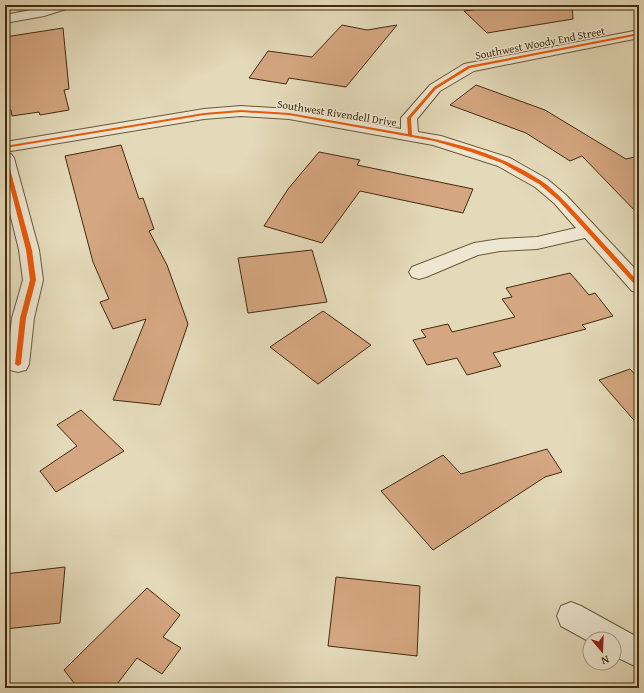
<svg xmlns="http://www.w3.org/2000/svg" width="644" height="693" viewBox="0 0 644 693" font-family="'Gentium Book Plus',serif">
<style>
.building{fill:#d4a681;stroke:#432c0d}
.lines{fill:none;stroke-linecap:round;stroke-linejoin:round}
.minor-casing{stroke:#6b5838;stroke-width:2}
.minor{fill:#ede7d2;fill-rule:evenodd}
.cycleway-casing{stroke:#ede7d2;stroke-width:2}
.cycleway{fill:#e8590c;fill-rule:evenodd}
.labels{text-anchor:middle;stroke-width:3;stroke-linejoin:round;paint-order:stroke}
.far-street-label{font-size:11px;fill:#432c0d;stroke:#ede7d2}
</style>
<rect width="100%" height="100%" fill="#e4daba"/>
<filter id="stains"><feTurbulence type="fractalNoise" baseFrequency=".005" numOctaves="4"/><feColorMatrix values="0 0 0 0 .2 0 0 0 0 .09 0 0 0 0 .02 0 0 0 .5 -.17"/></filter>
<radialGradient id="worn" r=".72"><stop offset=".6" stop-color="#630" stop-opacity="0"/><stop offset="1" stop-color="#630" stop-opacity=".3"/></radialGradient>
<g class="building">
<path d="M506,5h66l1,14 -86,14 -23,-22z"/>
<path d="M342,25l25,5 30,-5 -51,62 -57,-9 -3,6 -37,-6 19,-27 44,6z"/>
<path d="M63,28l6,61 -5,1 5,20 -29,5 -1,-3 -27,4 -1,-6 -6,1v-74z"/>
<path d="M476,85l69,25 81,49 13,-3v59l-57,-59 -12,5 -44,-28 -76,-28z"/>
<path d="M121,145l18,54 4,-1 11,31 -5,2 18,34 21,59 -28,81 -47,-5 33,-81 -33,10 -13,-27 9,-3 -16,-37 -28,-106z"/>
<path d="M319,152l41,8 -3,5 116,24 -10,24 -103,-22 -38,52 -58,-17 24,-37z"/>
<path d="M312,250l15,52 -79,11 -10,-55z"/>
<path d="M570,273l19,22 6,-2 18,23 -31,9 4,4 -93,24 8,13 -34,9 -10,-17 -30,7 -14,-25 13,-3 -5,-7 27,-6 4,8 63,-15 -13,-18 10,-2 -6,-9z"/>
<path d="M323,311l48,34 -53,39 -48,-37z"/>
<path d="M630,369l9,10v47l-40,-46z"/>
<path d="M81,410l43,41 -68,41 -16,-21 37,-25 -20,-21z"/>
<path d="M547,449l15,23 -17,5 -112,73 -52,-59 62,-36 18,19z"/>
<path d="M65,567l-5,56 -55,6v-55z"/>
<path d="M336,577l84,9 -3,70 -89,-10z"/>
<path d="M147,588l33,27 -17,22 18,11 -19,26 -25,-16 -23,30h-36l-14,-18z"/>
</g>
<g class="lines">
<g class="minor-casing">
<g id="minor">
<path d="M51,5h20l-2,3 -25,8 -39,7v-8l36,-7z"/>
<path d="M639,30v8l-165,33 -34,20 -23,28 1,13 23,4 69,22 37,21 19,16 73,78v20l-7,-2 -47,-53 -48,11 -37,2 -22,4 -52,22 -7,2 -7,-2 -3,-5 3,-5 62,-24 26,-4 37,-2 39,-9 -22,-25 -19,-16 -37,-21 -65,-21 -144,-26 -48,-3 -37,3 -199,33v-10l199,-33 37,-3 48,3 112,20v-11l29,-33 34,-21z"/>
<path d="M5,153l6,1 3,4 25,92 4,30 -9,38 -5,46 -3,6 -8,2 -8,-2 -3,-6 5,-46 11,-38 -4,-30 -14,-57z"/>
<path d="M571,602l10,4 58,32v30l-25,-12v-17h-24v3l-29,-16 -4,-10 4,-10z"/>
</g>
</g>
<use href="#minor" class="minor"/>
<g class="cycleway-casing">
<g id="cycleway">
<path d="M639,33v2l-169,33 -34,21 -25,29 1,17c45,7 93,21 131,47 15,11 28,26 41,40 18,20 37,40 55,61v5l-2,-1 -79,-87 -19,-16 -37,-21 -31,-11 -37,-11 -145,-26 -48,-3 -37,3 -199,33v-2l199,-33 37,-3 48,3 119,21 -1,-16 27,-31 34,-21z"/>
<path d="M5,157l2,1 25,92 4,30 -10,38 -5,46 -3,2 -3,-2 5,-46 10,-38 -4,-30 -21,-83z"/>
</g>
</g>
<use href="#cycleway" class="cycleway"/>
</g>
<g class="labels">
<g class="far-street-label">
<text transform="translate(540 43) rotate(-11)" y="4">Southwest Woody End Street</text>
<text transform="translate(337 113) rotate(9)" y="4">Southwest Rivendell Drive</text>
</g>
</g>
<rect width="644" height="693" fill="none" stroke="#e4daba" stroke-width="20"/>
<rect x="6" y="6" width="632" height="681" fill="none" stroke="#432c0d" stroke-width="2"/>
<rect x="10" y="10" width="624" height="673" fill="none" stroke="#432c0d"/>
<g transform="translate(602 651) rotate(161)"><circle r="19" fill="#ede7d2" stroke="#a99c83"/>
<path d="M0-3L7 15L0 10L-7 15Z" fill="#8f2418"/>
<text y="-6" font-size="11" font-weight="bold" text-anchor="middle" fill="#432c0d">N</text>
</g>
<rect width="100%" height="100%" filter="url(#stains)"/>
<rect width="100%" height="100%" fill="url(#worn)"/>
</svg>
